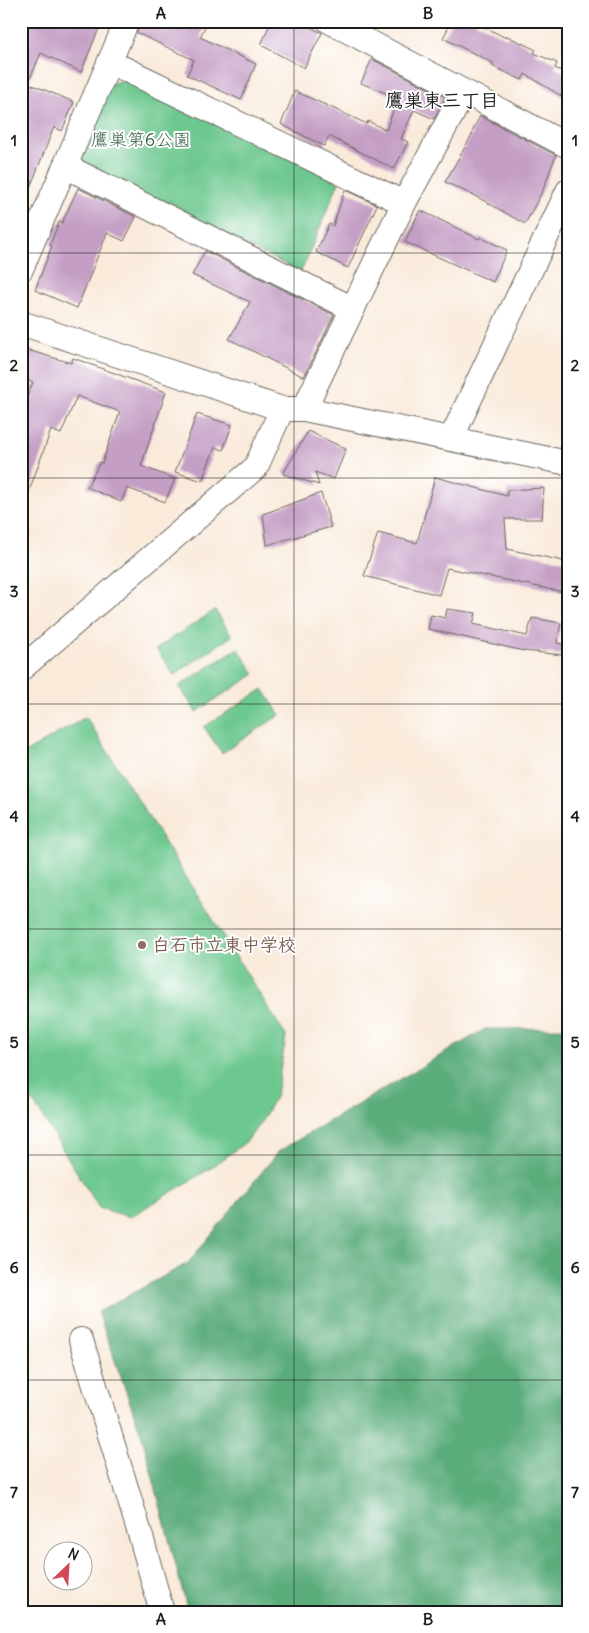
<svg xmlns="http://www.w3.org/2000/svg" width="589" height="1633" viewBox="0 0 589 1633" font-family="Delius,'Klee One',sans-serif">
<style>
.green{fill:#6dc88f;stroke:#447256}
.forest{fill:#5aac7a;stroke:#3b644b}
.building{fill:#c49ec4}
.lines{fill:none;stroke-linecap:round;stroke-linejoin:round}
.minor-casing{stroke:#69645e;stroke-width:26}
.minor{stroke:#fff;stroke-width:24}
.grid{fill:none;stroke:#1c1c1c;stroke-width:1;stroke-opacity:0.55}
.education-dot{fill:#8d6e63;stroke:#fff;stroke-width:2}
.labels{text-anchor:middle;stroke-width:4;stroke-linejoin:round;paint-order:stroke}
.park-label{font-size:18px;fill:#3c614a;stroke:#fff}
.education-label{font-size:18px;font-weight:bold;fill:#785e54;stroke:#fff;text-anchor:start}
.neighbourhood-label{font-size:19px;font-weight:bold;fill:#1c1c1c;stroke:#fff}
.neatline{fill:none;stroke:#1c1c1c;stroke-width:2}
.grid-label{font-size:16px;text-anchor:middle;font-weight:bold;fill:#1c1c1c}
</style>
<rect width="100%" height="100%" fill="#fff"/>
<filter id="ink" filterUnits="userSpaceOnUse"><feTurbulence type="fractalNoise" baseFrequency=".02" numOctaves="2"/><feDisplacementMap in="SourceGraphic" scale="10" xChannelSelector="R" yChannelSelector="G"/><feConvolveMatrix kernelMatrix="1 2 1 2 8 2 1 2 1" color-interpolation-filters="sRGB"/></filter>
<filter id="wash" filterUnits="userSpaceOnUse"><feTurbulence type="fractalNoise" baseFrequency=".0096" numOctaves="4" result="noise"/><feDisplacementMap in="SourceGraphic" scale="20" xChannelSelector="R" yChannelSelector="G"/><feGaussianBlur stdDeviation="1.12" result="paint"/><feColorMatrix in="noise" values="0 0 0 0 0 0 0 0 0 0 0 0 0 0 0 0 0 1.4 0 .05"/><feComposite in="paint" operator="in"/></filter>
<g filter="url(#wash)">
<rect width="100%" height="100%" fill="#f9eada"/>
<g class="green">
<path d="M128,79l211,103 -38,90 -215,-103 -4,-15 27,-70z"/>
<path d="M215,610l17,26 -58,39 -18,-26z"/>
<path d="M238,648l17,26 -59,38 -17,-26z"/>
<path d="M263,689l17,26 -58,38 -18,-26z"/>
<path d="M86,717l200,319 -10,59 -13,24 -16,22 -36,27 -81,49 -31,-9 -78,-126v-327z"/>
</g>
<path class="forest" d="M568,1028v584h-380l-45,-172 -45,-128 90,-49 91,-112 206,-122z"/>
<g id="blocks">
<g class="building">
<path d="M21,21h81l-21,51 -40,-19 -13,30 46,19 -12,29 -8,-4 -32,81 -1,-78 6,-15 -6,-3z"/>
<path d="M140,21h68l-8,16 56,27 -15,36 -54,-25 7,-15 -57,-27z"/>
<path d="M271,21h28l23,12 -18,35 -43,-23z"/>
<path d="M452,21h21l33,17 1,-2 29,14 -2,3 23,10 -2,5 13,6v26l-43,-26 -3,6 -30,-14 1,-3 -50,-25z"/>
<path d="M372,59l73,38 -11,22 -20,-9 -13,29 7,3 -14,27 -65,-33 -5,10 -43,-22 14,-33 72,33 1,-3 18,9 12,-32 -37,-15z"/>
<path d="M480,116l76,39 -13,35 -18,34 -44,-25 -36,-17 28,-49 -1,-1z"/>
<path d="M78,188l58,29 -12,24 -17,-8 -30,75 -42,-18 17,-44 -2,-1 9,-23 3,1z"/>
<path d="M345,190l32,15 -29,63 -32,-16 13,-28 4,2z"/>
<path d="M420,210l59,29 1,-2 27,13 -14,32 -88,-40z"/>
<path d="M205,251l129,64 -30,62 -75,-38 21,-37 -58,-27z"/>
<path d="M21,348l50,15 2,-5 93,34 -25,74 34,13 -10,23 -38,-14 -6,14 -34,-15 13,-25 2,1 18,-51 -43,-16 -16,38 -10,-4 -27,75h-3v-93l12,-30 -12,-4z"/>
<path d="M197,414l35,11 -9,25 -8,-3 -13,34 -27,-9z"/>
<path d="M308,431l38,18 -12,30 -19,-7 4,13 -36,-11z"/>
<path d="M435,477l72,19v-6l37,-2 -2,31h-37l2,30 61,13v31l-121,-25 -8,27 -75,-19 14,-43 39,10z"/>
<path d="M321,493l10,34 -64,18 -4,-31z"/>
<path d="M447,609l29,4 -3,11 54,12 5,-18 29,5 -4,20 8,2 -2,10 -39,-4 -96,-22 3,-14 14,3z"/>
</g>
</g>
</g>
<g filter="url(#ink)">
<use href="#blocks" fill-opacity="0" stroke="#69645e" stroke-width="1"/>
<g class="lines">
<g class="minor-casing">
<g id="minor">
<path d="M329,21l239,125"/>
<path d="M110,62l294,141"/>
<path d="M65,166l288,143"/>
<path d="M21,269l106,-248"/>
<path d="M21,323l261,86h22l264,54"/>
<path d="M304,409l100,-206 60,-111"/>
<path d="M451,439l117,-248"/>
<path d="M21,669l235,-202 26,-58"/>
<path d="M81,1340l60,197 21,75"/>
</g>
</g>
<use href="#minor" class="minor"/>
</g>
</g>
<path class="grid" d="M294,21v1591M21,253h547M21,478h547M21,704h547M21,929h547M21,1155h547M21,1380h547"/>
<circle class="education-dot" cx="142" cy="945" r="5"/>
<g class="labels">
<g class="park-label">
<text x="141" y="146">鷹巣第6公園</text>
</g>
<g class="education-label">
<text x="152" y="951">白石市立東中学校</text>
</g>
<g class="neighbourhood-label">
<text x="442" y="107">鷹巣東三丁目</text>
</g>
</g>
<rect width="589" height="1633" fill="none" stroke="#fff" stroke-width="55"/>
<g transform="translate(68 1566) rotate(25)"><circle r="24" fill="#ffffff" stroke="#a4a4a4"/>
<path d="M0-4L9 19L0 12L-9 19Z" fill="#d1495b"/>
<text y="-8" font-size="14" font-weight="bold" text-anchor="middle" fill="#1c1c1c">N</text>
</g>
<rect x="28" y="28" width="534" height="1578" class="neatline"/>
<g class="grid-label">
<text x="161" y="19">A</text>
<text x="428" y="19">B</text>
<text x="14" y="146">1</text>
<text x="575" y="146">1</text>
<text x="14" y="371">2</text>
<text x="575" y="371">2</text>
<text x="14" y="597">3</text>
<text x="575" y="597">3</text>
<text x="14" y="822">4</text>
<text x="575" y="822">4</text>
<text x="14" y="1048">5</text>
<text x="575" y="1048">5</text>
<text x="14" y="1273">6</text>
<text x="575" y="1273">6</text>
<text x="14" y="1498">7</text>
<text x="575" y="1498">7</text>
<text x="161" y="1625">A</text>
<text x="428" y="1625">B</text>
</g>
</svg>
